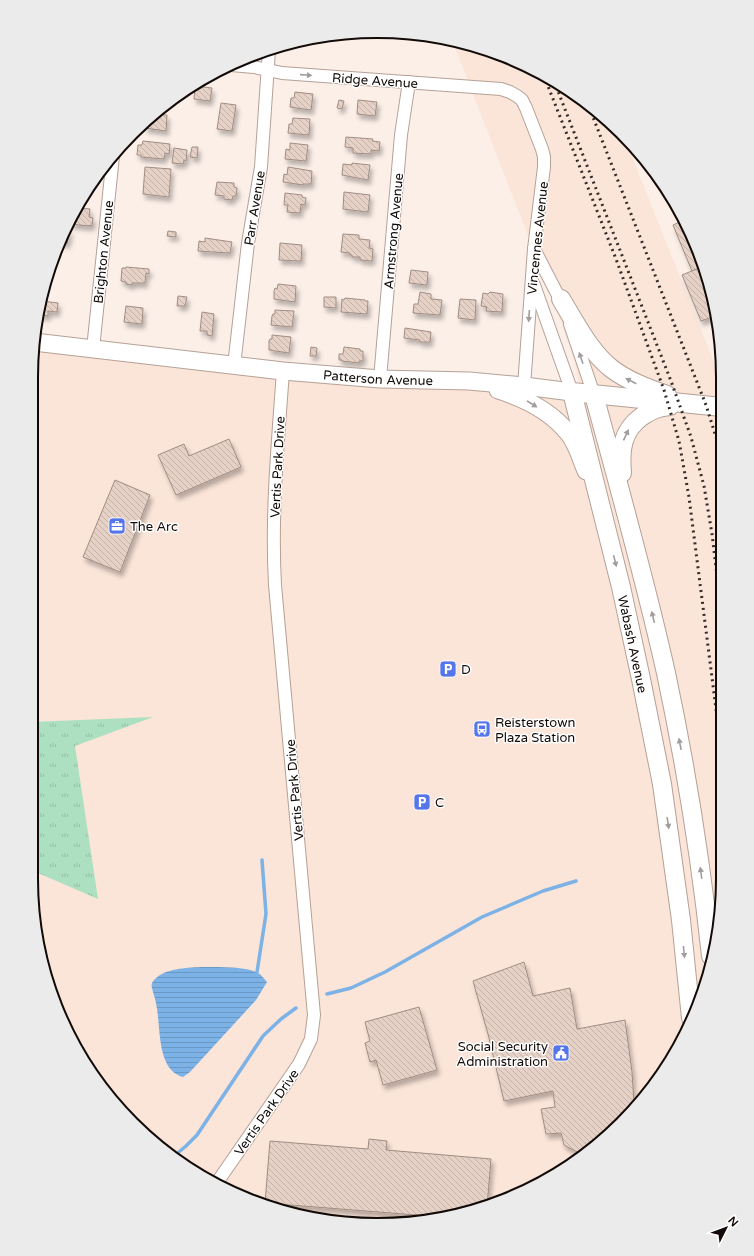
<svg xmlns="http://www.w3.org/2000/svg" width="754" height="1256" viewBox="0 0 754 1256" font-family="'Varela Round',sans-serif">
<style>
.built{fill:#fbe4d8}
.grass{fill:url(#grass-tufts)}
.water{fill:url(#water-rules)}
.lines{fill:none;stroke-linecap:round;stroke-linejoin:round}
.stream{stroke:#7cb2e6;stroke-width:3.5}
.building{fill:url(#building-back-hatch);stroke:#a08d83;filter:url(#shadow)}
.minor-casing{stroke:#b5a197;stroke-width:14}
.secondary-casing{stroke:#b5a197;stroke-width:19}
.primary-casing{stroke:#b5a197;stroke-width:20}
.minor{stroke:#fff;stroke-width:12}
.secondary{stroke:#fff;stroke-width:17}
.primary{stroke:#fff;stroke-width:18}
.rail{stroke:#342c28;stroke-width:3;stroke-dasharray:2 4;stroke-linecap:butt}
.oneway{fill:#a09d9c}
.labels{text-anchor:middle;stroke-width:3;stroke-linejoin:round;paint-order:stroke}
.street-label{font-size:13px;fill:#110a07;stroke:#fff}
.poi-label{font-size:13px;fill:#110a07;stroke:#fff;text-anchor:start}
.rim{fill:none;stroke:#110a07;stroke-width:2}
</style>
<defs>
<pattern id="grass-tufts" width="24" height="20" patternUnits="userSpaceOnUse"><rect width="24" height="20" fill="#ade0c1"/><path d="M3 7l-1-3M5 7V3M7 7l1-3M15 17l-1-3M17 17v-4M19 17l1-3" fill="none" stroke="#94bfa4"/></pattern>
<pattern id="water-rules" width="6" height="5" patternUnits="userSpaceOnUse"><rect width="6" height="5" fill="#7cb2e6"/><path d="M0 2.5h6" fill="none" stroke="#6a98c4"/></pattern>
<pattern id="building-back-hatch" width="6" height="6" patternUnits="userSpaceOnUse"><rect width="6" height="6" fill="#e6d1c6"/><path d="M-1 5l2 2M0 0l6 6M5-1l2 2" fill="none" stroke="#c4b2a9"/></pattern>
<filter id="shadow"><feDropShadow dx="2.5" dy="4.5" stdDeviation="2" flood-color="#0004"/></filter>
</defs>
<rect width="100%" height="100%" fill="#fcefe8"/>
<path class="built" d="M452,40l58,17 59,32 56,50 97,243v520l-17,88 -40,81 -78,83 -99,53 -111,18 -111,-18 -99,-53 -65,-65 -53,-99 -18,-111 1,-525 3,-14 546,53 -7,-33 -18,-52z"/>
<path class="grass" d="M153,717l-78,29 23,153 -67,-29v-148z"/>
<path class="water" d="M201,967c15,0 45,-1 57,6 4,2 6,6 9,9l-11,18 -66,72 -7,5c-7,-2 -12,-6 -16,-13 -9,-17 -7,-42 -11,-61 -1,-5 -3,-10 -4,-15 -1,-3 0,-6 2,-8 11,-12 32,-12 47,-13z"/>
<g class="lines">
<g class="stream">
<path d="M257,972l9,-58 -4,-54"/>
<path d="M327,994l24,-6 34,-16 97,-55 61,-26 33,-10"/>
<path d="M173,1157l13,-11 11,-11 66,-99 18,-17 15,-11"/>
</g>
</g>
<g class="building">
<path d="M195,86l17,2 -2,13 -16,-2z"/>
<path d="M295,92l18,2 -2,16 -21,-3 1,-9h3z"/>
<path d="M339,100l5,1 -2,8 -5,-1z"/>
<path d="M358,100l19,2 -2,14 -18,-2z"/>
<path d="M221,103l15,2 -4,26 -15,-2z"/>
<path d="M155,114l12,1 -1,16 -21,-3 1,-7 3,-1v-2z"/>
<path d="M293,118l17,1 -1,16 -21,-2 1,-9h3z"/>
<path d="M346,137l27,2 -1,2 8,1 -1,9 -8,-1v4l-18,-1v-5l-8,-1z"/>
<path d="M143,141l27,3 -1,10 -4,-1 -1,6 -23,-2v-2h-4l1,-10h4z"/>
<path d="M290,143l18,2 -2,16 -21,-2 1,-10 4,1z"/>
<path d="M192,147h6l-1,11 -7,-1z"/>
<path d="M174,148l13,2 -1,11 -2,-1 -1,4 -11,-1z"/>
<path d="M352,163l18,2 -2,15 -26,-5 1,-11 9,1z"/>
<path d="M145,167l26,2 -2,28 -26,-3z"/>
<path d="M288,167l24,4 -1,13h-8v1l-20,-3 1,-8 3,1z"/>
<path d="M217,182l17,1v4l3,1 -1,8h-3l-1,4 -8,-1v-3l-9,-1z"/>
<path d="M344,192l26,3 -2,17 -25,-3z"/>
<path d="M285,193l17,2v2l4,1 -1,7 -4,-1 -1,9 -13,-1 1,-7h-4z"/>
<path d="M78,208l12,1 -1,8 4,1 -1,8 -3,-1v1l-19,-2 5,-9h2z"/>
<path d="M684,220l21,46 -13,5 -19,-46z"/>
<path d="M67,230l3,1 -3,13 -6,-2z"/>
<path d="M168,231l8,1v5l-9,-1z"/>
<path d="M343,234l16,1v4l11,1 -1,8 4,1 -1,12 -12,-1v-3h-8v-2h-2v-2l-9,-1z"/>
<path d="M205,238l27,4 -2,11 -32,-2 1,-10 6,1z"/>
<path d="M280,243l22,2 -1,16 -22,-1z"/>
<path d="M704,266l11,50 -14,5 -19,-46z"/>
<path d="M126,267l23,2v5l-3,-1 -1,10h-13v2l-6,-1v-2l-5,-1 1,-13h4z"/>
<path d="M411,270l17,2 -1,13 -18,-2z"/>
<path d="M278,284l18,2 -1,16 -21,-3v-8l1,-3 2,1z"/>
<path d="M420,292l11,2v5l11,1 -2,15 -27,-2 1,-9h4z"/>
<path d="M490,292l13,2 -1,18 -16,-1 1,-4 -6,-1 2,-13 5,1z"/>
<path d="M178,296l9,1 -2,9h-8z"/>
<path d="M324,297h12v11l-12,-1z"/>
<path d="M345,298l20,2v1h3l-1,13 -26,-2 1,-13 2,1z"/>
<path d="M460,299l16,1 -1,20 -17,-2z"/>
<path d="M42,301l16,2 -1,9 -9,-1v5l-8,-1z"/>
<path d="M126,306l17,2 -1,16 -18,-2z"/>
<path d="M275,310l19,1 -2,16 -21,-2 1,-9 1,-2h2z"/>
<path d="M202,312l12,2 -2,22 -5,-1v-4h-7z"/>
<path d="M405,328l26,4 -1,10h-10v-2l-16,-2z"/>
<path d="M272,335l19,2 -2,16 -20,-3v-9l1,-2h2z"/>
<path d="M311,347l6,1 -1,8h-6z"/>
<path d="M344,347l16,2v2h3v10h-4v2l-17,-2v-1h-3v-6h4z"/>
<path d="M229,439l12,28 -65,28 -18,-40 26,-11 5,12z"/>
<path d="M115,480l35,15 -30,77 -37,-15z"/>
<path d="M524,962l9,34 37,-8 7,41 48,-9 7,52 2,32 -47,50 -7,4 -1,-5 -15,-8 -3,-12 -15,1 -5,-25 14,-2 -2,-16 -49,10 -16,-67 -15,-53z"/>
<path d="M419,1007l18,63 -54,15 -7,-25 -6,2 -5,-19 5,-2 -5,-19z"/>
<path d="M369,1139l18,2 -1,9 105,9 -4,48 -58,9 -164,-13 5,-62 98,8z"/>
</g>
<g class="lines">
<g class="minor-casing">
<g id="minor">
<path d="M231,65l23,2 28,6 219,16 9,3 7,4 5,4 4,8 16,41 2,8v10l-10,82 -10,137"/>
<path d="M534,249l29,56"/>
<path d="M534,285l38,107"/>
<path d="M570,324l24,71"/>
<path d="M93,349l20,-193"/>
<path d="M234,366l14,-123 13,-76 8,-117"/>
<path d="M380,379l21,-244 8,-53"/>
<path d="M218,1181l81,-117 12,-25 3,-24 -39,-430c-4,-72 3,-143 8,-214"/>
</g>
</g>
<g class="secondary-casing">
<g id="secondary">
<path id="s1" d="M34,342l249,29 97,8 89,2 55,5 48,6"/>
<path d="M498,390c26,8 54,22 71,44 8,10 12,25 17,37"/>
</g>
</g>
<g class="primary-casing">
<g id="primary">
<path d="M561,299c14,23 29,53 51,70 16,12 35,19 55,26"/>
<path d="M594,395c25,92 51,184 72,278 20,94 35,188 45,283"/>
<path d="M622,473c-2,-23 0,-42 19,-56 10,-7 17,-10 29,-11"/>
<path d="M691,1018l-10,-98 -19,-136 -21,-105 -20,-92 -49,-195 150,15"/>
</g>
</g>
<use href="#minor" class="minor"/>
<use href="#secondary" class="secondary"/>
<use href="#primary" class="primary"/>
<g class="rail">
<path d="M544,76l72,183 48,131 15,51 10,56 33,259"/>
<path d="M554,81l117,300 20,56 13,49 8,48 10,83"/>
<path d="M589,107l117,298 16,51"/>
</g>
</g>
<defs><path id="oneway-solid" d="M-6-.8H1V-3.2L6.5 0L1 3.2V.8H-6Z"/></defs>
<g class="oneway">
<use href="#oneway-solid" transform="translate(306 75) rotate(4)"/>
<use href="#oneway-solid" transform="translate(529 316) rotate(94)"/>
<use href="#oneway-solid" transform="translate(581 358) rotate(-109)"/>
<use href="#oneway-solid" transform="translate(631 381) rotate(-153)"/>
<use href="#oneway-solid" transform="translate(532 404) rotate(32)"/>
<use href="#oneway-solid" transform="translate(626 435) rotate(-65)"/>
<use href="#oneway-solid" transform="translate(615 561) rotate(76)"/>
<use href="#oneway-solid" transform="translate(653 617) rotate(-103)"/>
<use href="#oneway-solid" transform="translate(680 744) rotate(-101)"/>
<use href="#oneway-solid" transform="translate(668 823) rotate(81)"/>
<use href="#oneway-solid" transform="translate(701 873) rotate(-98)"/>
<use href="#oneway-solid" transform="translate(684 952) rotate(84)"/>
</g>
<defs>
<g id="office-square" transform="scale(0.9)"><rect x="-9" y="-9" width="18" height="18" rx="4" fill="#5575ea" stroke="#fff"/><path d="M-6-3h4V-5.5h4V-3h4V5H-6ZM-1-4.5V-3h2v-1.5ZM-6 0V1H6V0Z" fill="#fff"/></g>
<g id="parking-square" transform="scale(0.9)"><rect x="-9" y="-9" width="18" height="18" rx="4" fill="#5575ea" stroke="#fff"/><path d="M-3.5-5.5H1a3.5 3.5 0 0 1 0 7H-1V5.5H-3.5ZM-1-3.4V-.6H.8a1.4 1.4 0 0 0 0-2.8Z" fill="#fff"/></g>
<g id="bus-square" transform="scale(0.9)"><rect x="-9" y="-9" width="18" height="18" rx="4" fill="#5575ea" stroke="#fff"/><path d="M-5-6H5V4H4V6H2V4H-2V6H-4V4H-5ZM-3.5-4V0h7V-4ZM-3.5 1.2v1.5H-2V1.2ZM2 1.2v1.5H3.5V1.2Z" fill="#fff"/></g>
<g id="civic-square" transform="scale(0.9)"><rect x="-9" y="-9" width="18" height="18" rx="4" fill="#5575ea" stroke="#fff"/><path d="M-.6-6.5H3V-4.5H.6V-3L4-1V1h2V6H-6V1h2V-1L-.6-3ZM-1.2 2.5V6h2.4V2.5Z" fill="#fff"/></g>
</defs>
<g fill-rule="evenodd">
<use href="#office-square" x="117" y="526"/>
<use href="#parking-square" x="448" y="669"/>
<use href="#bus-square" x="482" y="729"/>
<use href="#parking-square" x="422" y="802"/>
<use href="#civic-square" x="561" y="1053"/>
</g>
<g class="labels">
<g class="street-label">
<text transform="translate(375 80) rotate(4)" y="5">Ridge Avenue</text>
<text transform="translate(254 208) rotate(-81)" y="5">Parr Avenue</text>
<text transform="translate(393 231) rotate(-85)" y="5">Armstrong Avenue</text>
<text transform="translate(537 238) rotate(-84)" y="5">Vincennes Avenue</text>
<text transform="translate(103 252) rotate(-84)" y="5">Brighton Avenue</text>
<text dy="5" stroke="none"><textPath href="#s1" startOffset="346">Patterson Avenue</textPath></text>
<text transform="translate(277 467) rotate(-87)" y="5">Vertis Park Drive</text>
<text transform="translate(633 644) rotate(78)" y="5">Wabash Avenue</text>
<text transform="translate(294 790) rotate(-95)" y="5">Vertis Park Drive</text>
<text transform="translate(266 1112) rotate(-55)" y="5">Vertis Park Drive</text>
</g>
<g class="poi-label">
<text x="130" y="531">The Arc</text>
<text x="461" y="674">D</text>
<text x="495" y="727">Reisterstown<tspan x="495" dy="15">Plaza Station</tspan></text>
<text x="435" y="807">C</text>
<text x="548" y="1051" text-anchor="end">Social Security<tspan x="548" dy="15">Administration</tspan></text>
</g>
</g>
<path d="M0 0H754V1256H0ZM377 38H377A339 339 0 0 1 716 377V879A339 339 0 0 1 377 1218H377A339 339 0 0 1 38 879V377A339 339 0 0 1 377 38Z" fill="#ecebeb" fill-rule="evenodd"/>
<path class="rim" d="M377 38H377A339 339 0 0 1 716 377V879A339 339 0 0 1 377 1218H377A339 339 0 0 1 38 879V377A339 339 0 0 1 377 38Z"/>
<g transform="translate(726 1228) rotate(48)" stroke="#ffffff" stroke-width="3" paint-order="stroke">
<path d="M0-3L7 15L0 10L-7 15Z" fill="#110a07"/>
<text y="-6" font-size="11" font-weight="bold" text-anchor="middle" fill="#110a07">N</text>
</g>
</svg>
